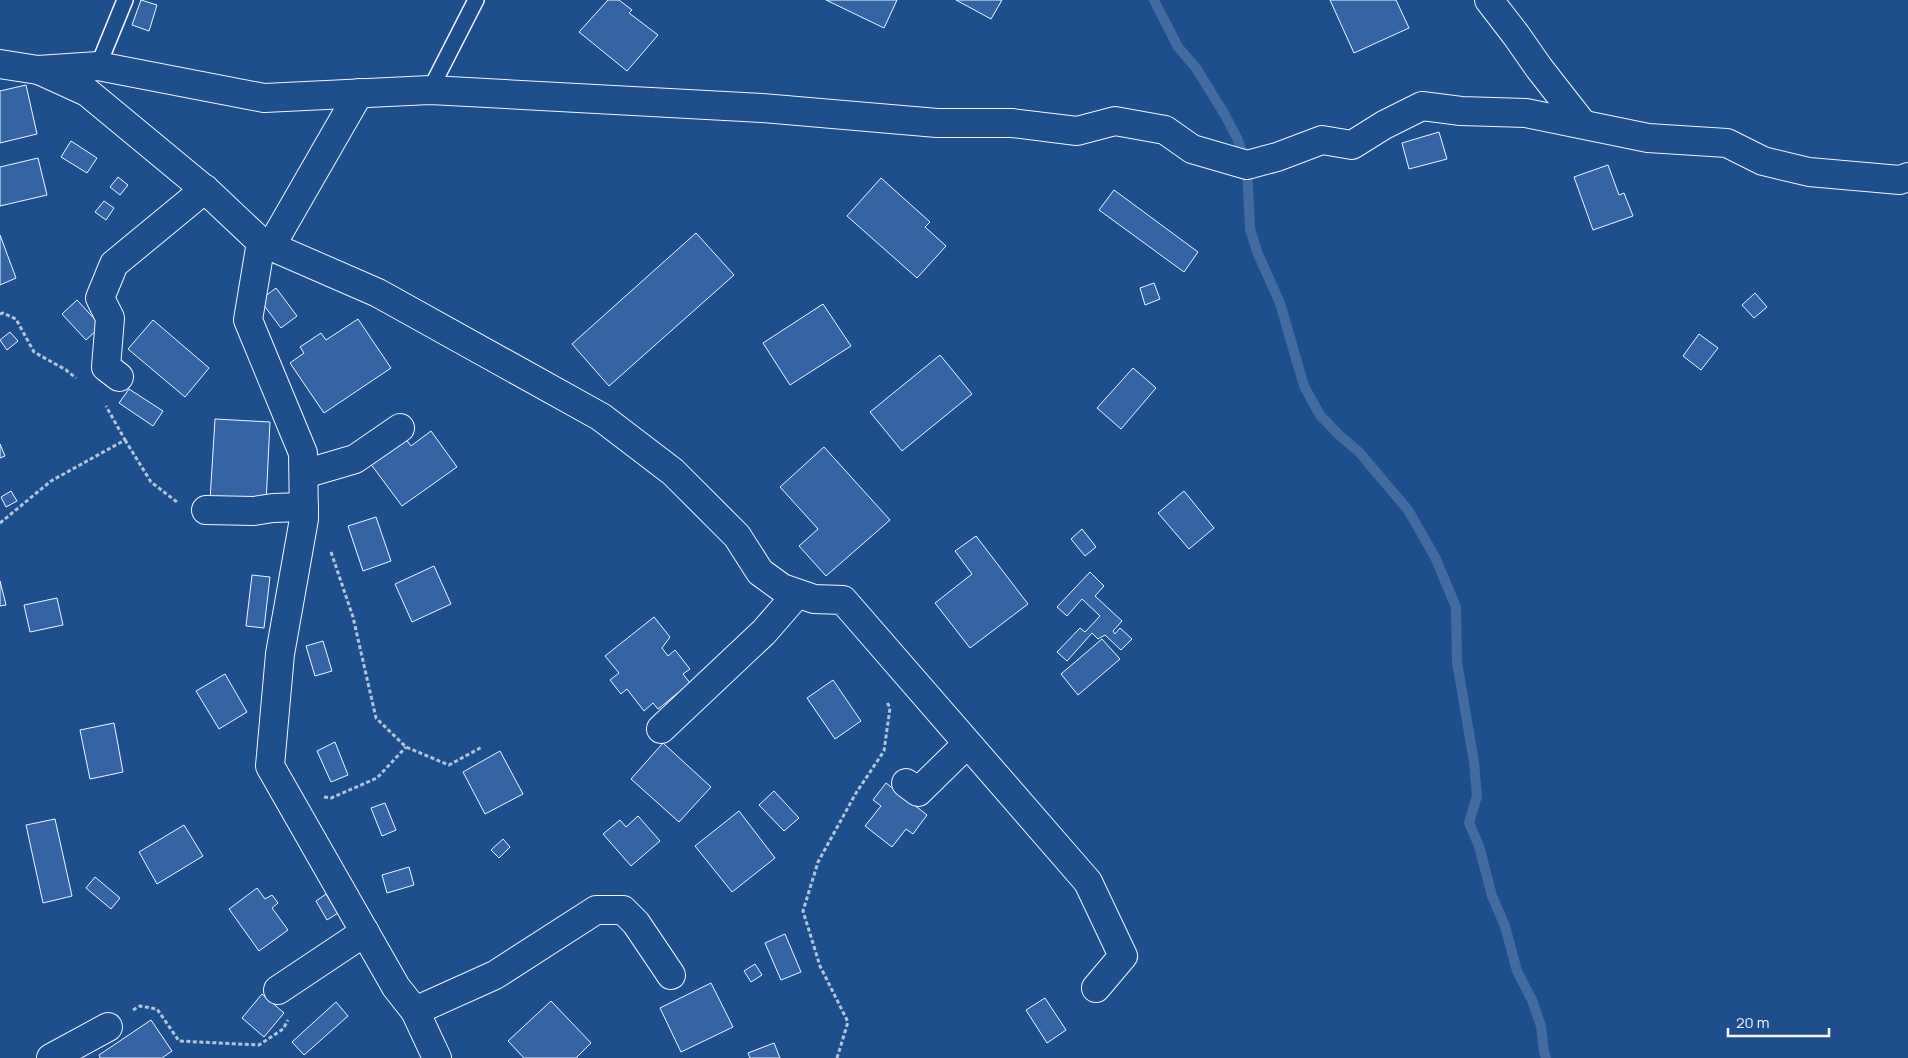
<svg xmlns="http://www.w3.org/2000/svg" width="1908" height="1058" viewBox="0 0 1908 1058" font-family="Manrope,sans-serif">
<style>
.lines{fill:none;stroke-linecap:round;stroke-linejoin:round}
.stream{stroke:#446ba0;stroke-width:10}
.building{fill:#3563a3;stroke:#f2f6ff}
.service-casing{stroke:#f2f6ff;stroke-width:18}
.minor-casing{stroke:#f2f6ff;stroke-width:30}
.path{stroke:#b3c4dc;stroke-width:3;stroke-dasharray:4 2.5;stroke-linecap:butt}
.service{stroke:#1f4e8c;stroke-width:15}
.minor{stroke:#1f4e8c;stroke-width:28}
</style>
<rect width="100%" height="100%" fill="#1f4e8c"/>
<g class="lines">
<path class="stream" d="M1154,0l24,47 18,21 29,47 12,23 10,27 3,64 8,25 22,49 24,83 16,29 19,20 20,17 49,58 27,47 21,50 1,55 17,100 3,34 -8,27 10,23 13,50 13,30 12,45 15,29 9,26 3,26 2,6"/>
</g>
<g class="building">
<path d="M141,0l16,5 -8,26 -17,-6z"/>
<path d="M608,0h11l13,10 -3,3 29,22 -31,36 -48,-39z"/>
<path d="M826,0h71l-13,28z"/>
<path d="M956,0h46l-11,19z"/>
<path d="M1330,0h66l13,28 -55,25z"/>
<path d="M26,85l11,49 -37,9v-52z"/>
<path d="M1439,132l8,27 -38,10 -7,-26z"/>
<path d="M71,141l26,17 -10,15 -26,-16z"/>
<path d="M38,158l9,37 -47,11v-39z"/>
<path d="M1608,165l11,30 5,-2 9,23 -40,14 -19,-53z"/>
<path d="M118,177l10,8 -8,10 -10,-8z"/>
<path d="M881,178l49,44 -5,5 21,19 -29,32 -70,-62z"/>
<path d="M1114,190l84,62 -14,20 -85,-62z"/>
<path d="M104,201l10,7 -8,12 -11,-8z"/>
<path d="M696,233l38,42 -125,111 -37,-42z"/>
<path d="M0,235l16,43 -16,7z"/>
<path d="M1154,283l6,16 -15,6 -5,-17z"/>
<path d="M276,288l21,28 -16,12 -21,-28z"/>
<path d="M1755,293l12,14 -13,11 -12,-13z"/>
<path d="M77,300l24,26 -15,14 -24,-26z"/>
<path d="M823,304l28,42 -61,39 -27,-42z"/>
<path d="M358,319l33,49 -67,45 -34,-50 14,-10 -4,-6 21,-14 5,7z"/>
<path d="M153,320l56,48 -24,29 -57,-48z"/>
<path d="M10,332l8,9 -11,9 -7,-10z"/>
<path d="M1699,334l19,14 -17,22 -18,-14z"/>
<path d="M940,355l32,39 -70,57 -32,-39z"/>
<path d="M1133,368l23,20 -35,41 -24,-21z"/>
<path d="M129,389l34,22 -10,15 -34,-23z"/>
<path d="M215,419l55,3 -4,81 -56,-3z"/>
<path d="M431,431l26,36 -55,39 -35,-47 35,-25 9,12z"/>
<path d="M0,444l5,12 -5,2z"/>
<path d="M824,447l66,73 -64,56 -27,-30 19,-17 -38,-42z"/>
<path d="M11,491l6,10 -11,6 -5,-10z"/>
<path d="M1184,491l30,37 -25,21 -31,-36z"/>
<path d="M376,517l15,44 -28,10 -15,-45z"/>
<path d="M1082,529l14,18 -11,9 -14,-17z"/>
<path d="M976,536l52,68 -58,44 -35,-45 37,-29 -17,-23z"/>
<path d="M434,566l17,38 -39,18 -17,-38z"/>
<path d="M1090,572l14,14 -9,10 27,25 -9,10 2,3 5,-6 12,11 -11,11 -16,-15 -7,4 -6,-6 -25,28 -10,-9 23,-24 5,4 15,-16 -18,-17 -15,17 -10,-9z"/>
<path d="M252,575l18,2 -6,51 -18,-2z"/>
<path d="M0,581l6,24 -6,1z"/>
<path d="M57,598l6,27 -33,7 -6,-27z"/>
<path d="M654,617l16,20 -8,11 6,8 7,-6 15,19 -7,5 7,9 -32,26 -5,-6 -9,8 -17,-22 -6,5 -11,-14 9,-7 -14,-17z"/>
<path d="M1102,639l18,20 -42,36 -17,-21z"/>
<path d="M323,641l9,30 -17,5 -9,-30z"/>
<path d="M225,674l22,38 -28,17 -23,-38z"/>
<path d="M833,680l28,41 -26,18 -28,-41z"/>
<path d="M114,723l9,49 -33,7 -10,-49z"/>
<path d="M335,742l13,33 -17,7 -14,-31z"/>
<path d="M663,743l48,44 -32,35 -48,-43z"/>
<path d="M500,751l23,43 -38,20 -22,-42z"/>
<path d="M886,783l41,32 -14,19 -7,-5 -14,18 -27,-21 16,-20 -8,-6z"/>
<path d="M774,791l25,27 -15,13 -25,-26z"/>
<path d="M385,803l11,27 -14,6 -11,-28z"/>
<path d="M739,811l36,47 -43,34 -37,-46z"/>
<path d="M638,816l22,25 -29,25 -28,-32 17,-14 6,7z"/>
<path d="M55,819l17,77 -29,7 -17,-78z"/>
<path d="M184,825l19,31 -46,28 -18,-32z"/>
<path d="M503,839l7,8 -11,11 -8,-8z"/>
<path d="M409,867l5,18 -27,8 -5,-18z"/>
<path d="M95,877l25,21 -9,11 -25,-21z"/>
<path d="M257,888l8,11 7,-4 6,8 -6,5 16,22 -29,21 -30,-42z"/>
<path d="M326,894l12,19 -11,7 -11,-19z"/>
<path d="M785,934l16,38 -20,8 -16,-37z"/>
<path d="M755,964l7,11 -11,7 -7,-11z"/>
<path d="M711,983l22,44 -52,25 -21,-44z"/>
<path d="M262,994l22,19 -20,24 -22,-19z"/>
<path d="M1045,998l21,32 -19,13 -21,-33z"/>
<path d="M551,1001l40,42 -15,15h-52l-16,-17z"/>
<path d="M336,1002l12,14 -44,39 -12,-13z"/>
<path d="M151,1020l21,31 -10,7h-62l-1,-3z"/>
<path d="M774,1043l6,15h-30l-2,-5z"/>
</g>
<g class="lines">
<g class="service-casing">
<g id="service">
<path d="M98,66l27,-66"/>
<path d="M430,90l46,-90"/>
</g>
</g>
<g class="minor-casing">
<g id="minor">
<path d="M1489,0l27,35 23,33 43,55"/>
<path d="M0,64l38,6 60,-4 166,32 166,-8 332,18 175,15h75l65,8 38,-10 50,9 27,19 55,16 30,-8 45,-17 30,5 32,-20 38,-19 39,5 65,2 122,25 79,5 36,18 46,11 91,8 8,-3"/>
<path d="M41,71l46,21 122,101 52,49 -13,78 55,133 1,66 -24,135 -10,112 126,221 19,24 22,47"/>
<path d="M261,242l117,51 223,124 72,55 64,64 23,36 22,16 32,11 29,1 245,282 35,74 -27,32"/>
<path d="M271,246l88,-153"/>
<path d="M119,377l-13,-10 4,-49 -10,-20 14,-34 91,-75"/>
<path d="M304,474l51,-15 45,-31"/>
<path d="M206,510l48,1 19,-3 31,-1"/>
<path d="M661,729l103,-97 33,-38"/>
<path d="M906,783l12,9 49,-48"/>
<path d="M278,990l87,-58"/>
<path d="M415,1011l80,-36 101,-65h27l13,13 35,52"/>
<path d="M51,1058l57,-31"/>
</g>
</g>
<g class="path">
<path d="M0,314l3,-1 13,6 18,33 32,18 10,8"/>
<path d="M125,440l26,42 26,20"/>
<path d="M0,523l51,-42 74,-41 -19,-34"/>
<path d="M331,552l22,65 23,101 30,29 43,18 33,-18"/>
<path d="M324,797l7,1 46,-20 29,-31"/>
<path d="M133,1010l7,-4 17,3 22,32 80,4 24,-16 5,-9"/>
<path d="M837,1058l11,-36 -28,-56 -17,-55 15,-49 38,-69 28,-42 6,-43 -3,-6"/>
</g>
<use href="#service" class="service"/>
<use href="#minor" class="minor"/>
</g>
<path d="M1728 1028v8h101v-8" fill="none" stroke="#f2f6ff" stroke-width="2.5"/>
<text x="1736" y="1028" font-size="15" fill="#f2f6ff" stroke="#1f4e8c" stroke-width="4" paint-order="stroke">20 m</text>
</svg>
